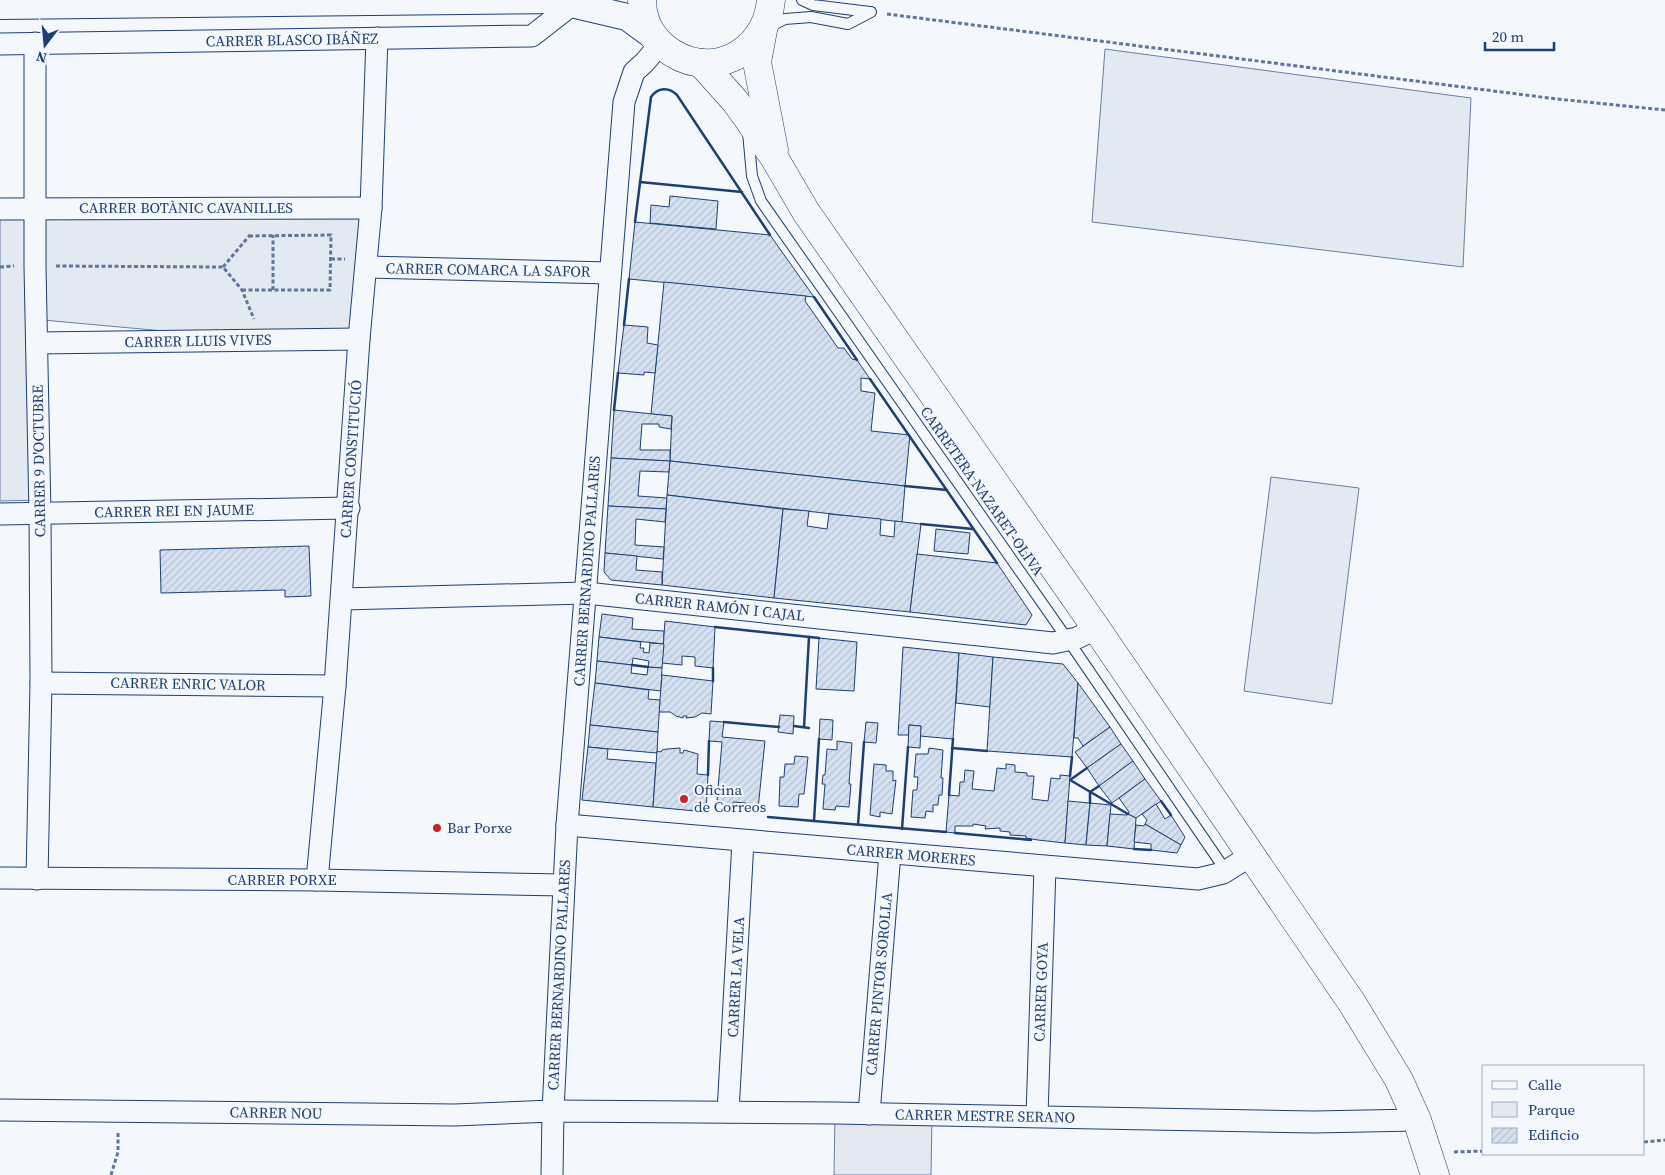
<svg xmlns="http://www.w3.org/2000/svg" width="1665" height="1175" viewBox="0 0 1665 1175" font-family="'Source Serif 4',serif">
<style>
.green{fill:#e3e9f0;stroke:#687fa3}
.parking{fill:#e3e8f0;stroke:#687fa3}
.building{fill:url(#building-hatch);stroke:#1d3f73}
.lines{fill:none;stroke-linecap:round;stroke-linejoin:round}
.service-casing{stroke:#1d3f73;stroke-width:12}
.minor-casing{stroke:#1d3f73;stroke-width:23}
.tertiary-casing{stroke:#1d3f73;stroke-width:28}
.secondary-casing{stroke:#1d3f73;stroke-width:29}
.path{stroke:#5e769c;stroke-width:3;stroke-dasharray:4 2.5;stroke-linecap:butt}
.service{stroke:#f4f7fb;stroke-width:10}
.minor{stroke:#f4f7fb;stroke-width:21}
.tertiary{stroke:#f4f7fb;stroke-width:26}
.secondary{stroke:#f4f7fb;stroke-width:28}
.wall{stroke:#1d3f73;stroke-width:2.5}
.poi-dot{fill:#c62828;stroke:#f4f7fb;stroke-width:2}
.labels{text-anchor:middle;stroke-width:4;stroke-linejoin:round;paint-order:stroke}
.street-label{font-size:15px;fill:#1d3f73;stroke:#f4f7fb}
.poi-label{font-size:15px;fill:#1d3f73;stroke:#f4f7fb;text-anchor:start}
</style>
<defs>
<pattern id="building-hatch" width="6" height="6" patternUnits="userSpaceOnUse" patternTransform="scale(1.25)"><rect width="6" height="6" fill="#d5e0f0"/><path d="M-1 1l2-2M0 6l6-6M5 7l2-2" fill="none" stroke="#b6c1d1"/></pattern>
</defs>
<rect width="100%" height="100%" fill="#f4f7fb"/>
<g class="green">
<path d="M1105,49l366,49 -8,169 -371,-45z"/>
<path d="M371,208l-12,131 -97,1 -219,-20 2,180 -45,1v-282z"/>
<path d="M1271,477l88,11 -27,216 -88,-13z"/>
</g>
<path class="parking" d="M835,1113l97,2 -1,60h-97z"/>
<g class="building">
<path d="M670,196l48,5 -2,28 -66,-6 1,-18 18,2z"/>
<path d="M635,222l135,13 44,62 -185,-18z"/>
<path d="M664,282l142,14 -1,5 33,47h6l8,11 5,1 13,19 -9,-1v13l14,2 -4,38 39,4 -5,51 -235,-25 2,-45 -21,-2z"/>
<path d="M624,325l24,2 -1,16 11,2 -3,28 -11,-1v3l-26,-2z"/>
<path d="M614,410l58,6 -1,13 -12,-2v-3h-17l-2,26h30v11l-59,-3z"/>
<path d="M611,458l59,3 -1,11 -29,-1 -2,25 29,2 -1,11 -58,-3z"/>
<path d="M670,461l235,25 -3,36 -235,-27z"/>
<path d="M667,495l116,14 -9,89 -112,-13z"/>
<path d="M608,506l58,3 -1,13 -29,-3 -1,26 29,2 -1,12 -58,-6z"/>
<path d="M783,509l26,2 -2,15 20,3 2,-15 52,5 -1,16 14,2 1,-16 26,3 -11,88 -136,-14z"/>
<path d="M936,529l34,4 -2,21 -34,-3z"/>
<path d="M309,546l2,50 -26,1v-7l-124,3 -1,-43z"/>
<path d="M605,553l32,3 -1,14 26,2v13l-51,-5 -7,-8z"/>
<path d="M917,554l80,9 35,52 -6,10 -116,-13z"/>
<path d="M602,614l31,4 -1,11 32,2v13l-65,-7z"/>
<path d="M665,621l50,6 -2,41 -18,-2v-9l-13,-1v9l-20,-2z"/>
<path d="M599,637l42,5 -1,6h4l-1,4 6,1 1,-10 14,1 -2,24 -14,-1 1,-6 -16,-3 -1,7 -35,-4z"/>
<path d="M819,638l38,4 -3,49 -38,-2z"/>
<path d="M903,647l56,6 -6,86 -33,-3 1,-10 -12,-1v10h-11z"/>
<path d="M959,653l34,4 -3,50 -34,-4z"/>
<path d="M993,657l70,7 15,19 -6,74 -85,-6z"/>
<path d="M597,661l35,4 -1,8 16,2 1,-8 14,1 -1,23 -66,-8z"/>
<path d="M662,675l51,6 -2,33 -9,-1 -7,4 -9,1 1,-2h-4v2l-7,-2 -6,-4h-11z"/>
<path d="M595,683l54,7 -1,9 12,1 -2,32 -68,-7z"/>
<path d="M1078,683l32,44 -27,19 -5,-8h-4z"/>
<path d="M780,715l14,1 -1,18 -15,-2z"/>
<path d="M820,719l13,1 -1,20 -13,-1z"/>
<path d="M710,721l14,1 -2,15 43,4 -7,68 -12,-2v-4l-13,-1 -1,4 -10,-1v-4l-5,-1 5,-58 -13,-1z"/>
<path d="M866,722l12,1 -2,20 -12,-1z"/>
<path d="M590,725l68,7 -1,21 -69,-6z"/>
<path d="M909,725l12,1 -1,22 -12,-1z"/>
<path d="M1110,727l11,17 -34,24 -12,-16z"/>
<path d="M837,741l15,2 -3,41h2l-2,23 -13,-1 -1,4 -12,-1 2,-25h-3l1,-9h2l2,-26 10,1z"/>
<path d="M1121,744l12,17 -34,25 -12,-18z"/>
<path d="M588,747l20,2 -1,10 49,4 -3,44 -71,-7z"/>
<path d="M680,748v5h3l1,-3 14,4 -1,20 11,1 -2,37 -53,-5 4,-56 4,1 1,-2 5,-1z"/>
<path d="M929,748l14,2 -2,28h2l-1,17h-3l-1,10h-5v7l-7,-1 -1,7 -14,-1 2,-27h4l1,-13h-4l2,-23h12z"/>
<path d="M795,756l13,1 -4,37h-5l-1,13 -19,-1 1,-29h4l1,-13h9z"/>
<path d="M1133,761l12,18 -33,24 -13,-17z"/>
<path d="M874,764l12,1v6h7v10l3,-1 -4,34 -12,-2v5l-10,-2z"/>
<path d="M1006,764l9,1v7l12,1v3h7l-2,23 16,2 3,-23 9,1v-4l10,1 -5,67 -27,-3 -12,-2v-2l-16,-1v-3l-10,-1v-3l-15,1 1,-3 -13,-2v2h-18v7l-9,-1 3,-37 10,1 1,-14h4l1,-12 9,1 -2,18 22,2 3,-23 9,1z"/>
<path d="M1145,779l16,22 -25,17 -8,-4 1,-2 -10,-14z"/>
<path d="M1068,801l22,2 -4,42 -21,-2z"/>
<path d="M1090,803l21,2 -4,41 -21,-1z"/>
<path d="M1156,804l9,15 6,-4 14,22 -4,8 -36,-21 2,-4 -5,-6z"/>
<path d="M1110,814l17,1 1,-1 8,4 -2,31 -27,-3z"/>
<path d="M1145,824l36,21 -4,8 -26,-3v-6l-17,-2 2,-17 8,1z"/>
</g>
<g class="lines">
<g class="service-casing">
<g id="service">
<path d="M802,0l11,5 57,7"/>
<path d="M769,27l16,-8 26,-2 37,7 23,-12"/>
<path d="M748,132l4,44 9,25 307,439 158,231"/>
</g>
</g>
<g class="minor-casing">
<g id="minor">
<path d="M35,43v223l5,248 1,169 -4,196"/>
<path d="M0,44l532,-8 41,-32"/>
<path d="M0,209l371,-1"/>
<path d="M367,267l242,6"/>
<path d="M37,343l322,-4"/>
<path d="M0,514l349,-6"/>
<path d="M342,599l244,-6 467,50 24,-5 18,-9"/>
<path d="M41,683l294,3"/>
<path d="M567,825l631,54 25,-6 27,-17"/>
<path d="M0,878l317,2 246,5"/>
<path d="M317,880l18,-194 24,-347 12,-131 6,-170"/>
<path d="M0,1110l455,5 98,-4 282,2 479,9 103,-2"/>
<path d="M728,1112l15,-271"/>
<path d="M869,1114l21,-261"/>
<path d="M1037,1116l8,-249"/>
<path d="M552,1175l1,-64 14,-286 57,-723 10,-30 11,-10 15,-18"/>
</g>
</g>
<g class="tertiary-casing">
<g id="tertiary">
<path d="M559,1l68,16 26,19"/>
<path d="M0,6l566,-6"/>
</g>
</g>
<g class="secondary-casing">
<g id="secondary">
<path d="M642,0c1,5 0,11 2,15 2,12 11,25 20,32 44,36 102,8 107,-47"/>
<path d="M763,30l-6,32 17,88"/>
<path d="M701,63l34,38 11,15 29,43 31,53 288,413 258,378 47,77 18,40 18,55"/>
</g>
</g>
<g class="path">
<path d="M887,14l670,85 108,11"/>
<path d="M331,259h14"/>
<path d="M56,266l167,1 19,23 12,29"/>
<path d="M0,267l14,-1"/>
<path d="M223,267l27,-32"/>
<path d="M242,290h88l1,-55 -82,1"/>
<path d="M273,290v-55"/>
<path d="M1644,1142l21,-2"/>
<path d="M1454,1152l30,-1"/>
<path d="M111,1175l7,-23v-20"/>
</g>
<use href="#service" class="service"/>
<use href="#minor" class="minor"/>
<use href="#tertiary" class="tertiary"/>
<use href="#secondary" class="secondary"/>
<g class="wall">
<path d="M640,182l102,10"/>
<path d="M635,222l16,-125c7,-10 18,-10 26,-2l93,140"/>
<path d="M814,297l43,63"/>
<path d="M624,325l5,-46"/>
<path d="M870,379l127,184"/>
<path d="M614,410l4,-37"/>
<path d="M905,486l42,4"/>
<path d="M921,524l52,5"/>
<path d="M715,627l104,11"/>
<path d="M632,665l16,2"/>
<path d="M713,681v-13"/>
<path d="M724,722l55,5"/>
<path d="M794,726l15,2"/>
<path d="M804,727l5,-90"/>
<path d="M952,748l35,3"/>
<path d="M1087,768l-17,12 58,34"/>
<path d="M708,775l1,-34"/>
<path d="M1070,776l2,-19"/>
<path d="M949,795l4,-56"/>
<path d="M1161,801l10,14"/>
<path d="M1090,803v-11l9,-6"/>
<path d="M768,817l46,4 5,-82"/>
<path d="M814,821l132,11"/>
<path d="M858,825l6,-83"/>
<path d="M902,829l6,-82"/>
<path d="M955,833l76,7"/>
<path d="M1134,849l17,1"/>
</g>
</g>
<g class="poi-dot">
<circle cx="684" cy="799" r="5"/>
<circle cx="437" cy="828" r="5"/>
</g>
<g class="labels">
<g class="street-label">
<text transform="translate(292 40) rotate(-1)" y="5">CARRER BLASCO IBÁÑEZ</text>
<text x="186" y="213">CARRER BOTÀNIC CAVANILLES</text>
<text transform="translate(488 270) rotate(1)" y="5">CARRER COMARCA LA SAFOR</text>
<text transform="translate(198 341) rotate(-1)" y="5">CARRER LLUIS VIVES</text>
<text transform="translate(351 459) rotate(-86)" y="5">CARRER CONSTITUCIÓ</text>
<text transform="translate(39 461) rotate(-91)" y="5">CARRER 9 D'OCTUBRE</text>
<text transform="translate(982 491) rotate(55)" y="5">CARRETERA NAZARET-OLIVA</text>
<text transform="translate(174 511) rotate(-1)" y="5">CARRER REI EN JAUME</text>
<text transform="translate(587 571) rotate(-86)" y="5">CARRER BERNARDINO PALLARES</text>
<text transform="translate(720 607) rotate(6)" y="5">CARRER RAMÓN I CAJAL</text>
<text transform="translate(188 684) rotate(1)" y="5">CARRER ENRIC VALOR</text>
<text transform="translate(911 855) rotate(5)" y="5">CARRER MORERES</text>
<text x="282" y="885">CARRER PORXE</text>
<text transform="translate(559 975) rotate(-87)" y="5">CARRER BERNARDINO PALLARES</text>
<text transform="translate(736 977) rotate(-87)" y="5">CARRER LA VELA</text>
<text transform="translate(879 984) rotate(-85)" y="5">CARRER PINTOR SOROLLA</text>
<text transform="translate(1041 992) rotate(-88)" y="5">CARRER GOYA</text>
<text transform="translate(276 1113) rotate(1)" y="5">CARRER NOU</text>
<text transform="translate(985 1116) rotate(1)" y="5">CARRER MESTRE SERANO</text>
</g>
<g class="poi-label">
<text x="694" y="795">Oficina<tspan x="694" dy="17">de Correos</tspan></text>
<text x="447" y="833">Bar Porxe</text>
</g>
</g>
<rect x="1482" y="1065" width="162" height="90" fill="#f4f7fb" stroke="#9eadc5"/>
<rect x="1492" y="1081" width="25" height="8" fill="#f4f7fb" stroke="#9eadc5"/>
<text x="1528" y="1090" font-size="15" fill="#1d3f73">Calle</text>
<rect x="1492" y="1102" width="25" height="15" fill="#e3e9f0" stroke="#9eadc5"/>
<text x="1528" y="1115" font-size="15" fill="#1d3f73">Parque</text>
<rect x="1492" y="1128" width="25" height="15" fill="url(#building-hatch)" stroke="#9eadc5"/>
<text x="1528" y="1140" font-size="15" fill="#1d3f73">Edificio</text>
<g transform="translate(45 45) rotate(196)" stroke="#f4f7fb" stroke-width="4" paint-order="stroke">
<path d="M0-4L9 19L0 12L-9 19Z" fill="#1d3f73"/>
<text y="-8" font-size="14" font-weight="bold" text-anchor="middle" fill="#1d3f73">N</text>
</g>
<path d="M1485 42v8h69v-8" fill="none" stroke="#1d3f73" stroke-width="2.5"/>
<text x="1492" y="42" font-size="15" fill="#1d3f73" stroke="#f4f7fb" stroke-width="4" paint-order="stroke">20 m</text>
</svg>
